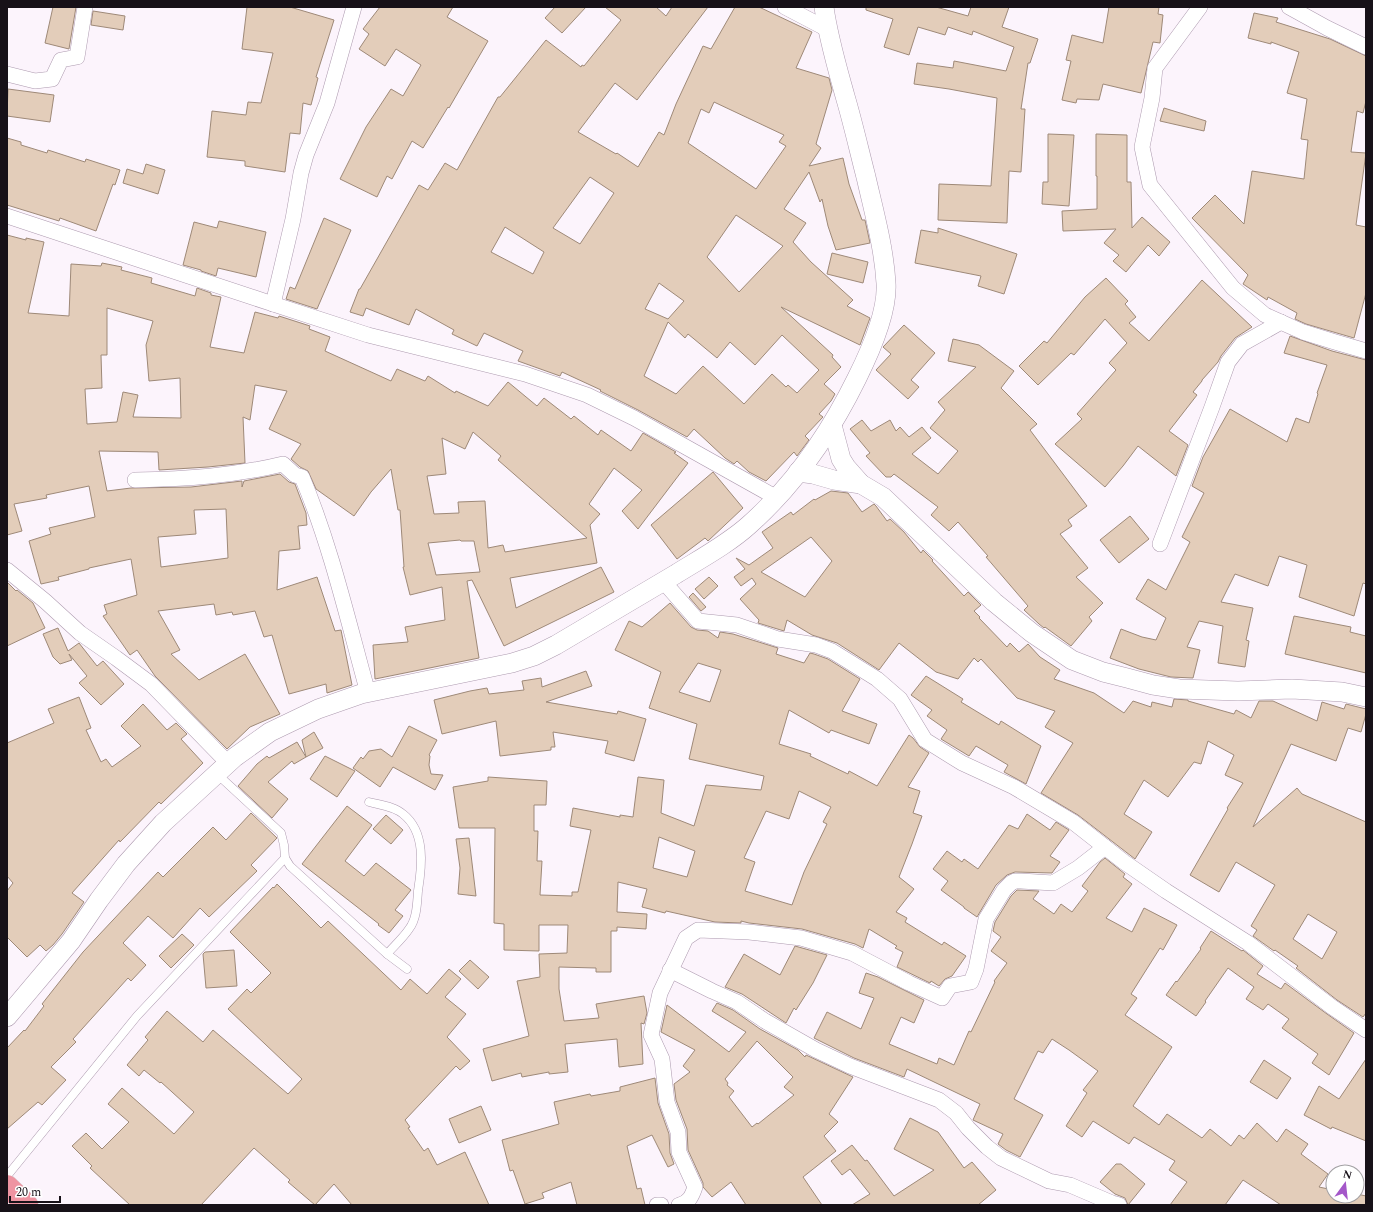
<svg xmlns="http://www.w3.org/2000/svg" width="1373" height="1212" viewBox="0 0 1373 1212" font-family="Spectral,serif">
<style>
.building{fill:#e3cdba;stroke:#9e8978;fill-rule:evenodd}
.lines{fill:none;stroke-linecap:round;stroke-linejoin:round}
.service-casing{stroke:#ad9aaf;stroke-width:9}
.minor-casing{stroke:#ad9aaf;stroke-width:16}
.tertiary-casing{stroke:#ad9aaf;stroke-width:20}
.trunk-casing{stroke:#d5d4d5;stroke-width:23}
.service{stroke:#fff;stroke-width:8}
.minor{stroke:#fff;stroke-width:15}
.tertiary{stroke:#fff;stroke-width:19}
.trunk{stroke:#ee94a2;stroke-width:22}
</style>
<rect width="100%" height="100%" fill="#fcf4fc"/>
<g class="building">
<path d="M53,7h23l-7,42 -24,-6z"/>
<path d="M247,7h43l44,13 -18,57 2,1 -7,27 -8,-2 -3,31 -10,-1 -5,39 -40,-6v-5l-38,-4 5,-46 34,4 2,-13 13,1 12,-50 -31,-4z"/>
<path d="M380,7h73l-6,10 41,24 -39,67 -1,-1 -25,41 -11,-7 -20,38 -5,-3 -10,21 -37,-18 26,-52 25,-38 12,7 18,-31 -25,-16 -11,17 -26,-17 10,-15 -6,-5z"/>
<path d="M555,7h31l-24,26 -17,-15z"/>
<path d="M605,7h51l10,9 6,-9h36l-71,93 -22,-17 -37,49 38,22 1,-1 21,14 21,-35 5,3 12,-31 27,-58 8,3 24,-42h24l53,25 -16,36 33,10 3,12 -16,54 5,4 -12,18 34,-8 6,26 13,36h3l5,23 -34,7 -8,-24 -6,-27 -2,3 -11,-30 -25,37 22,14 -13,19 18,20 42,38 -6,6 23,12 -10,27 -79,-38 52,48 -1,2 9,10 -17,17 11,10 -4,7 -12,13 4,3 -18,19 4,4 -12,16 -3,-4 -28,29 -17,-9 -12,-11 -3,3 -9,-6 -31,-29 -7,8 -49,-27 -38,-19 1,-1 -39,-18 -2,4 -42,-15 5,-10 -39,-18 -7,13 -25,-12 2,-4 -38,-21 -7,16 -43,-17 -3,8 -13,-4 9,-23h1l59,-104 9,5 17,-27 12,7 41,-73h2l46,-57 35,27 1,-2 2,1 37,-46zM714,102l70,33 -5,7 7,4 -30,43 -68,-46 13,-34 8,4zM590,177l24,16 -34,51 -27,-16zM736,215l47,31 -44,46 -32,-35zM505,227l39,25 -11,22 -42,-22zM659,283l25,18 -16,18 -23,-10zM668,322l17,16 3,-4 29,24 13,-16 25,23 27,-30 37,35 -22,23 -9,-8 -2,2 -14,-13 -28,30 -41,-38 -27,28 -32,-18z"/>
<path d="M866,7h70l32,9 3,-9h38l-7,20 36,12 -8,24h-2l-7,46h4l-4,63 -12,-1 -2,52 -69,-3 1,-36 52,2 6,-88 -48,-9 -35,-5 3,-21 36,5 1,-7 52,10 8,-24 -41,-16 -1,4 -24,-8 -3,8 -27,-8 -9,28 -25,-8 9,-28 -27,-9z"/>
<path d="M1109,7h50l-1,7 5,1 -3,28 -7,-1 -12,51 -38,-9 -4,16 -22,-1 -1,4 -14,-3 9,-39 -5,-1 6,-25 31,8z"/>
<path d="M93,11l32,5 -2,14 -32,-5z"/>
<path d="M1254,13l24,5 -2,4 54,17 36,17v45l-3,12 -6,-2 -6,41 15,1 -10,72 10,2v66l-12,45 -48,-14 -11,-5 2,-6 -29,-16 -1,3 -24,-16 5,-9 -56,-57 23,-23 29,29 8,-53 52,8 4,-39 -7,-1 6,-40 -20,-6 12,-41 -28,-10v2l-23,-6z"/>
<path d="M8,89l46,6 -4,27 -43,-6z"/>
<path d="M1164,108l42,13 -2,10 -44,-10z"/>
<path d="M1048,134l26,1 -5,71 -27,-2 1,-22h5z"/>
<path d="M1096,134l31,1v47h4l1,46 10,-11 28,25 -11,14 -11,-11 -22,27 -13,-11 6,-6 -15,-12 12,-14 -53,2 -1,-20 35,-2v-33h-1z"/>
<path d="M7,138l14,4v3l26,8 1,-3 37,12 1,-3 34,11 -5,15 -2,-1 -17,47 -36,-13 -1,3 -52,-16z"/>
<path d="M146,164l19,6 -7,24 -35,-11 4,-14 16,5z"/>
<path d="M324,218l27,12 -34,79 -31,-10 4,-12 5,2z"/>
<path d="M219,221l47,11 -10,45 -38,-9 -2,8 -15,-5v-1l-18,-5 11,-43 23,6z"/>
<path d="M938,228l79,26 -13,40 -26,-8 3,-10 -66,-13 6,-33 17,3z"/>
<path d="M7,235l19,5v-2l18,4 -16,71 41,3 2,-52 30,2 1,-3 20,4 -1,3 31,8 -1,5 44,13 2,-8 14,5v2l10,2 -11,50 34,6 11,-41 23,6 1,-2 31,10 -1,3 21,8 -5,14 66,30 6,-12 28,12 3,-5 27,17 1,-2 32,15 20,-24 29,24 7,-8 27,21 3,-3 24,19 3,-5 30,21 12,-18 33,19 -2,1 14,10 -50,66 -16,-18 20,-21 -28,-22 -25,36 11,10 -10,11 7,38 -87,15 6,30 85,-41 13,25 -110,54 -32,-66 -5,1 12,77 -104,21 -2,-34 35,-3 -3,-15 40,-7 -3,-33 -32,8 -7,-28h1l-4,-57h-2l-7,-41 -20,23 -17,24 -38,-27 -8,-18 -8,-4 -9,-8 10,-15 -32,-15 18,-38 -32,-6 -5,35 -7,-3 2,46 -37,4 -49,3 -1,-18 -59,-1 8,40 24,-3 60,-1 51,-6v6l2,-6 36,-7 9,8 6,2 11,29 1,12 -9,1 2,23 -21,2 -2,39 40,-13 18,54 6,-1 11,55 -25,8 -1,-9 -37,10 -17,-59 -8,2 -9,-26 -22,4 -1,-3 -16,3 -2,-11 -56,7 22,39 -9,4 28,26 46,-26 35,60 -30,13 -23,22 -72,-73 -18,-26 -7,5 -27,-39 4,-2 -3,-9 33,-10 -6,-36 -42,9v1l-31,8 1,3 -18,4 -12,-43 22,-7 -2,-6 46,-11 -6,-31 -43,9 1,3 -33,6 8,27 -15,4zM107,308l46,13 -7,24 3,36 31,-3 1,40 -48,-1 5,-22 -15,-3 -6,30 -30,2 -2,-35 17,-1 -1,-33h6zM473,432l28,24 -3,4 89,78 -82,14 -2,-7 -15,3 -3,-47 -27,1 1,11 -25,1 -7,-38 19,-2 -4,-36 23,11zM226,509l2,49 -67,9 -3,-30 38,-3 -2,-24zM460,540l1,1h13l6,31 -44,3 -8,-32z"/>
<path d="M832,253l36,9 -5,21 -36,-9z"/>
<path d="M1106,278l22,23 -3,3 11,13 -7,6 20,18 53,-61 50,47 -17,11 -14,18 -3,6 -16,18v1l-9,11 4,3 -28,36 19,14 -12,31 -38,-30 -15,20 -18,21 -50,-43 27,-25 -5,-5 39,-44 -7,-7 18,-20 -22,-24 -31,36 -3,-2 -33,32 -19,-19 25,-25 3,2 38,-46z"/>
<path d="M904,325l31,28 -24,27 8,7 -11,12 -32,-29 15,-16 -8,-7z"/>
<path d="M1290,336l42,15 34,9v224l-3,-1 -9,33 -55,-19 8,-32 -28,-9 -11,30 -33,-12 -14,28 32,6 -7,32 3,1 -4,26 -27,-4 5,-37 -24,-5 -12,26 13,3 -7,28 -22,-1 -32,-8 -29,-11 11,-29 21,8 14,3 10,-22 -30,-19 12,-20 18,11 24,-48 -8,-5 22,-44 -12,-7 11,-29 27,-48 57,33 9,-24 13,5 9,-29 -1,-1 10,-28 -43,-12z"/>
<path d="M953,339l26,6 35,26 -13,17 36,36 -7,6 57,76 -19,14 4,6 -12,8 28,34 -12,9 27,26 -14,14 3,4 -21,25 -26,-19 -1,1 -5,-4 -15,-14 4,-4 -42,-49 2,-1 -30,-34 -9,9 -18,-16 7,-8 -44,-33 -3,3h-5l-20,-21 4,-3 -20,-24 12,-9 9,11 19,-11 6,11 4,-4 9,10 13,-10 9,11 -19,16 26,20 20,-23 -28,-23 15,-18 -7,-8 38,-35 -28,-6z"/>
<path d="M713,472l30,36 -35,33 -3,-3 -28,21 -26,-34z"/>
<path d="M831,491l17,2 14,19 12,-8 2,2 11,15 3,-2 14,13 17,21 2,-3 10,10 -1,1 32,35 4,-4 13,13 -7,6 6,6 -1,1 28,29 3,-4 9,9 9,-8 12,13 20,13 -6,9 40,14 30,20 9,-12 18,6 1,-5 20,5 2,-8 14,1v1l46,13 2,-4 15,8 8,-17h14l44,20 5,-19 22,7 2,-5 20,5v5l-5,18 -13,-4 -12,33 -45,-17 -38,83 44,-39 5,6 64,28v191l-3,4 -26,-17 -41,-32 2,-2 -23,-16 -1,1 -21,-15 4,-6 -6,-4 24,-41 -39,-23 -17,30 -29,-17 38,-66 -1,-1 16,-25 -18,-8 9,-20 -26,-14 -7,23 -7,-2 -26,35 -24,-17 -20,34 28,18 -17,27 -57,-44 -37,-22 32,-50 -28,-16 10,-16 -38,-13 -36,-39 -3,3 -4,-4 -16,21 -22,-7 -37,-29 -20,27 -42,-27 -25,-8 -25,-15 -3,11 -26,-8 1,-3 -19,-21 16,-15 -4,-6 -11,8 -7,-9 11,-8 -9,-11 13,7 24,-17 -11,-16 29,-20 2,3 21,-16 1,1zM811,537l21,24 -27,36 -44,-25zM1308,914l29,18 -15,27 -29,-20z"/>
<path d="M1130,516l19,23 -30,24 -19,-23z"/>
<path d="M709,577l9,9 -14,13 -9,-10z"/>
<path d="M7,582l9,9 1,-1 16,13 12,25 -38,18z"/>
<path d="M693,593l13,14 -5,4 -12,-14z"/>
<path d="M670,603l21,24 6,3 11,1 10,7 2,-6 13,2 45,14 -2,6 28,9 6,-10 4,1 14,5 32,20 -18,32 35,13 -8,20 -38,-14 -2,3 -40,-23 -10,34 32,10 -1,2 38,18 1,-3 28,15 32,-51 4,3 7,9 9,6 -21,34 12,4 -7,22 9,3 -10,28 -13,33 15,12 -18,23 11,6 -2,4 37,23 2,-3 22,14 -14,20 -7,3 -6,7 -8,-5 -1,2 -33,-16 6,-15 -8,-4 2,-2 -28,-17 -6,19 -8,-4 -53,-15 -53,-6 -8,-2v2l-26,-1 -49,-11 -1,2 -23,-6 5,-18 -29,-7 -1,30 30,2 -1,15 -29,-2v4h-6v41h-15v-4l-37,-1v22l5,32 35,-3 -3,-14 48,-8 3,17 -3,11 -3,-1 2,41 -24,3 -2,-28 -52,5 3,28 -19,2v-2l-27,5 -1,-4 -29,8 -9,-32 46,-13 -12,-55 23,-4 -1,-23 28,-1 1,-28h-29v26l-35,-1v-26l-10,-1 1,-95h-36l-6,-41 35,-6v-4l59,4 -1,24h-12v26h4l-1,30h5l-2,34 32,1v-4h6l13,-62 -21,-4 3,-18 47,9v-2l13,2 5,-40 26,3 -3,33 33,13 12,-41 55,5 3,-14 -75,-17 8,-35 -48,-16 12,-36 -46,-22 14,-29 13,6zM698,663l23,7 -11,32 -31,-10zM799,791l32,16 -8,15 4,2 -23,48 -12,33 -47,-14 10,-29 -11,-4 22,-47 23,8zM659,837l36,14 -8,26 -34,-9z"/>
<path d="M1294,616l57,11 -1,5 16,4v37l-81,-19z"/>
<path d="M58,628l10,23 11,-8 18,23 6,-5 21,23 -23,21 -22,-22 8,-7 -18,-22 3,6 -12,4 -7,-7 -10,-23z"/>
<path d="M586,671l6,15 -46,16 71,12 1,-3 28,8 -12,42 -29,-8 3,-12 -55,-9 2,15h-4v3l-51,6 -4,-35 -54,13 -8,-34 36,-9 17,-3 2,6 35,-4 -2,-9 19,-3 1,9z"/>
<path d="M926,676l37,23 -2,3 38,23 2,-4 40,25 -15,38 -22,-12 4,-7 -32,-19 -7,10 -28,-17 6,-9 -20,-14 5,-6 -21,-15z"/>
<path d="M79,697l12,31 -5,2 15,32 5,-3 6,8 29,-21 -20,-20 22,-22 24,26 9,-7 11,11 -6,5 22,24 -42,41 -2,-2 -39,40 -1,-2 -47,53 12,9 -22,32 -9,11 -7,6 -6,-6 -13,12 -20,-20v-46l6,-8 -6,-7v-133l47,-20 -6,-14z"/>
<path d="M409,726l28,14 -8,15 1,1 -1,9 2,9 12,1 -8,15 -42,-23 -13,20 -27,-19 8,-11 2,2 6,-8 12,-2 11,8z"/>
<path d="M314,732l9,16 -17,9 -4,-17z"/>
<path d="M297,742l9,15 -12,7 -2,-3 -24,21 20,17 -16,19 -34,-32 19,-22 10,-8 2,2z"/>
<path d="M325,756l30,15 -18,26 -27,-18z"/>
<path d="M347,806l25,19 -27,36 19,15 12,-13 35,27 -16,20 8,6 -14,17 -11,-8 1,-1 -77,-60z"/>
<path d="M251,813l26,25 -26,27 6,6 -48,46 -9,-9 -27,30 -25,-22 -25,27 23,22 -15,16 -3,-3 -55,61 3,3 -25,25 15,13 -24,25 -4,-3 -31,27v-81l17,-18 1,1 19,-25 -2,-2 41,-52 75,-80 5,5 50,-50 13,13z"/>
<path d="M1027,814l23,16 6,-8 13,8 -19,26 10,6 -8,11 -37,-1 -8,3 -11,10 -19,32 -13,-9v-1l-23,-17 7,-9 -15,-12 14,-18 15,11 2,-3 14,10 31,-44 9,4z"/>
<path d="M386,815l17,15 -12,14 -18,-15z"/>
<path d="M469,838l7,58 -18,-2 2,-26 -4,-29z"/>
<path d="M1105,858l20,16 -2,3 9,7 -26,34 26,14 12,-24 33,17 -14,25 -3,-2 -29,46 6,4 -12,17 47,32 -39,59 26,19 8,-11 35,24 8,-9 21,17 8,-11 5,4 13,-16 20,19 9,-13 22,15 -7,10 27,20 -9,13 14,3v6h24v-2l9,2v9h-85l-38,-25 -18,25h-55l17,-23 -18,-12 6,-9 -41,-24 -5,7 -36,-23 -11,16 -16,-11 21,-33 -4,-3 15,-19 -29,-21 -17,-11 -9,14 -5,-2 -24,48 29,16 -23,42 -14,-7 -8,-6 5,-10 -30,-14 7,-16 -73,-35 -3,8 -50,-19 -40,-20 13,-26 34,17 13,-31 -15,-5 7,-20 12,4 46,23 -10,23 -13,-6 -12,27 48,20 2,-6 15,7 15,-34 2,1 24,-50 -1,-1 13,-18 -16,-12 10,-14 -8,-6 2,-9 16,-26 6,-6 22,1 -6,8 21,15 7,-10 11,8 16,-21 -6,-5 18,-24z"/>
<path d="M277,884l44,44 7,-7 73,69 9,-11 17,15 22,-25 12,10 -16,18 21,17 -19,23 23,24 -10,9 -4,-4 -51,54 5,7 -2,1 16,23 4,-3 9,17 28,-13 24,53h-137l-18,-21 -19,21 -27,-23 2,-2 -36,-32 -53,57h-71l-40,-37 2,-2 -20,-20 14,-13 16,16 27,-27 -21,-18 14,-16 52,46 20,-22 -33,-30 -1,1 -16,-13 -5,6 -12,-11 21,-25 -3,-3 22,-26 36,31 10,-12 75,64 14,-15 -74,-70 19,-20 4,4 20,-20 -41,-41 43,-45 1,1z"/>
<path d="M1211,931l31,20 1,-1 20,16 -6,8 24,15 4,-6 42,31 27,19 -25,42 -17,-12 6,-9 -36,-26 7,-9 -21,-15 -5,6 -17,-11 8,-12 -26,-19 -23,33 1,1 -10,14 -30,-21 10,-14 1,1 24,-33 -1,-1z"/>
<path d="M182,934l12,11 -23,23 -12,-12z"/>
<path d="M795,946l32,9 -14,28 -17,27 -2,-2 -8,15 -44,-29 -17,-7 19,-33 36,21z"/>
<path d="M234,950l3,36 -31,2 -3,-34 2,-2z"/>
<path d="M470,960l19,17 -11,12 -19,-18z"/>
<path d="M717,1003l16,7 27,19 38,21 7,7 1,-2 47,22 -24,37 9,8 -14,14 12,15 -33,26 19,28h-76l-15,-23 -19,15 -9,-10v-4l-15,-33 -1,-21 -11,-29 -2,-16 16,-12 -7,-6 12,-16 -34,-18 6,-27 62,47 17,-20 -34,-21zM757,1041l36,36 -9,10 10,8 -36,29 -1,-1 -5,4 -23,-30 5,-6 -7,-6 1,-2 -3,-4z"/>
<path d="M1366,1059v82l-34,-14 -1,2 -27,-14 15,-29 20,13z"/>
<path d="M1264,1060l27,18 -14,21 -27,-17z"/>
<path d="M655,1078l3,25 11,31 1,19 4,11 -6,3 -16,-32 -25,11 10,43 4,-1 4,17h-68l-6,-23 -29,11 2,5 -19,6 -12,-34 -3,1 -8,-31 57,-16 -5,-22 36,-8 1,2 29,-5v-4z"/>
<path d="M481,1106l10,24 -32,13 -10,-24z"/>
<path d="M910,1118l28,14 26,36 8,-6 24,28 -18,15h-126l18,-11 -20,-25 -8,6 -11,-14 21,-16 13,16 2,-1 27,36 40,-26 -40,-21z"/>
<path d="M1116,1164h5l24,20 -17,21 -3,-7 -10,-4 -15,-12z"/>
</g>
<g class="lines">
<g class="service-casing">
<g id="service">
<path d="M217,774l64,59 3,12 1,13 5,8 97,88 20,15"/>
<path d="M369,802c11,3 25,4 34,12 23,18 19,52 15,77 -1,12 -1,28 -9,38 -6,9 -15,17 -22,25"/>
<path d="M7,1176l130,-160 148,-158"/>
</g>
</g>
<g class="minor-casing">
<g id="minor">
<path d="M785,7l42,22"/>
<path d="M1200,7l-45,61 -3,30 -10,49 8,38 83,103 32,27 38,17 32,10 31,9"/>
<path d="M1289,7l38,21 39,19"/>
<path d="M7,74l28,7 17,-2 9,-19 16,-3 8,-50"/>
<path d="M7,216l266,88 95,31 157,39 62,21 47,23 143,80"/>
<path d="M273,304l20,-85 8,-46 5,-18 21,-52 27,-96"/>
<path d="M135,480c50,-1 99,-4 148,-16l12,11 7,2c29,69 46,144 66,216"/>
<path d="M1160,544l52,-137 16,-45 14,-18 39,-22"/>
<path d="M7,570l38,31 35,32 36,25 35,26 77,79"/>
<path d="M663,581l35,40 39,4 41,14 38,6 16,6 45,28 23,20 25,41 37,23 52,24 59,35 51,40 42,29 82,52 84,64 34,23"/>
<path d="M670,970l42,21 25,11 28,19 51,29 34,16 89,34 17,13 12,15 19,19 14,11 48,23 21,4 42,18 7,2"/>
<path d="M657,1205h4"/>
<path d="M679,1205c10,-2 13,-9 16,-18l-16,-35 -1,-20 -11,-30 -5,-43 -11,-24 9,-42 26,-55 12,-8 51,2 52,6 51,15 57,30 33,15 8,-12 21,-4 5,-13 10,-50 18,-29 7,-7 4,-2h6l32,2 25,-15 27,-21"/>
</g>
</g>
<g class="tertiary-casing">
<g id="tertiary">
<path d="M832,425l9,34 5,8 15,17"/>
<path d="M798,472l15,2 21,6 27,4 22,13 111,105 38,31 40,27 31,12 24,6 26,7 26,4 59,2 54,-2 50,3 24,5"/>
<path d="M7,1017l64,-76 28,-41 27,-36 37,-41 72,-66 35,-25 48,-23 43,-15 151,-31 22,-7 22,-11c40,-24 80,-47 120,-71 24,-15 52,-30 73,-49 46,-41 81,-92 108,-147 13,-26 31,-66 29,-95 -2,-35 -12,-71 -20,-106 -7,-27 -13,-54 -21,-81 -8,-29 -17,-59 -21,-89"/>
</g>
</g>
<g class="trunk-casing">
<path id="trunk" d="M7,1186l20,19"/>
</g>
<use href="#service" class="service"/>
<use href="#minor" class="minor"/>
<use href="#tertiary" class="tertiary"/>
<use href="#trunk" class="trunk"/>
</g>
<rect width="1373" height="1212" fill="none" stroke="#171118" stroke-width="16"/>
<g transform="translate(1345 1184) rotate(15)"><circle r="19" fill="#ffffff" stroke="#a2a0a3"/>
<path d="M0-3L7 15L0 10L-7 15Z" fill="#a457c9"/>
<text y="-6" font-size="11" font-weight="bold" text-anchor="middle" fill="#171118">N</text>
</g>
<path d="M10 1196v6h50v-6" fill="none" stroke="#171118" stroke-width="2"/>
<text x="16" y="1196" font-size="12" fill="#171118" stroke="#ffffff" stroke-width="3" paint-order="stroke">20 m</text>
</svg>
